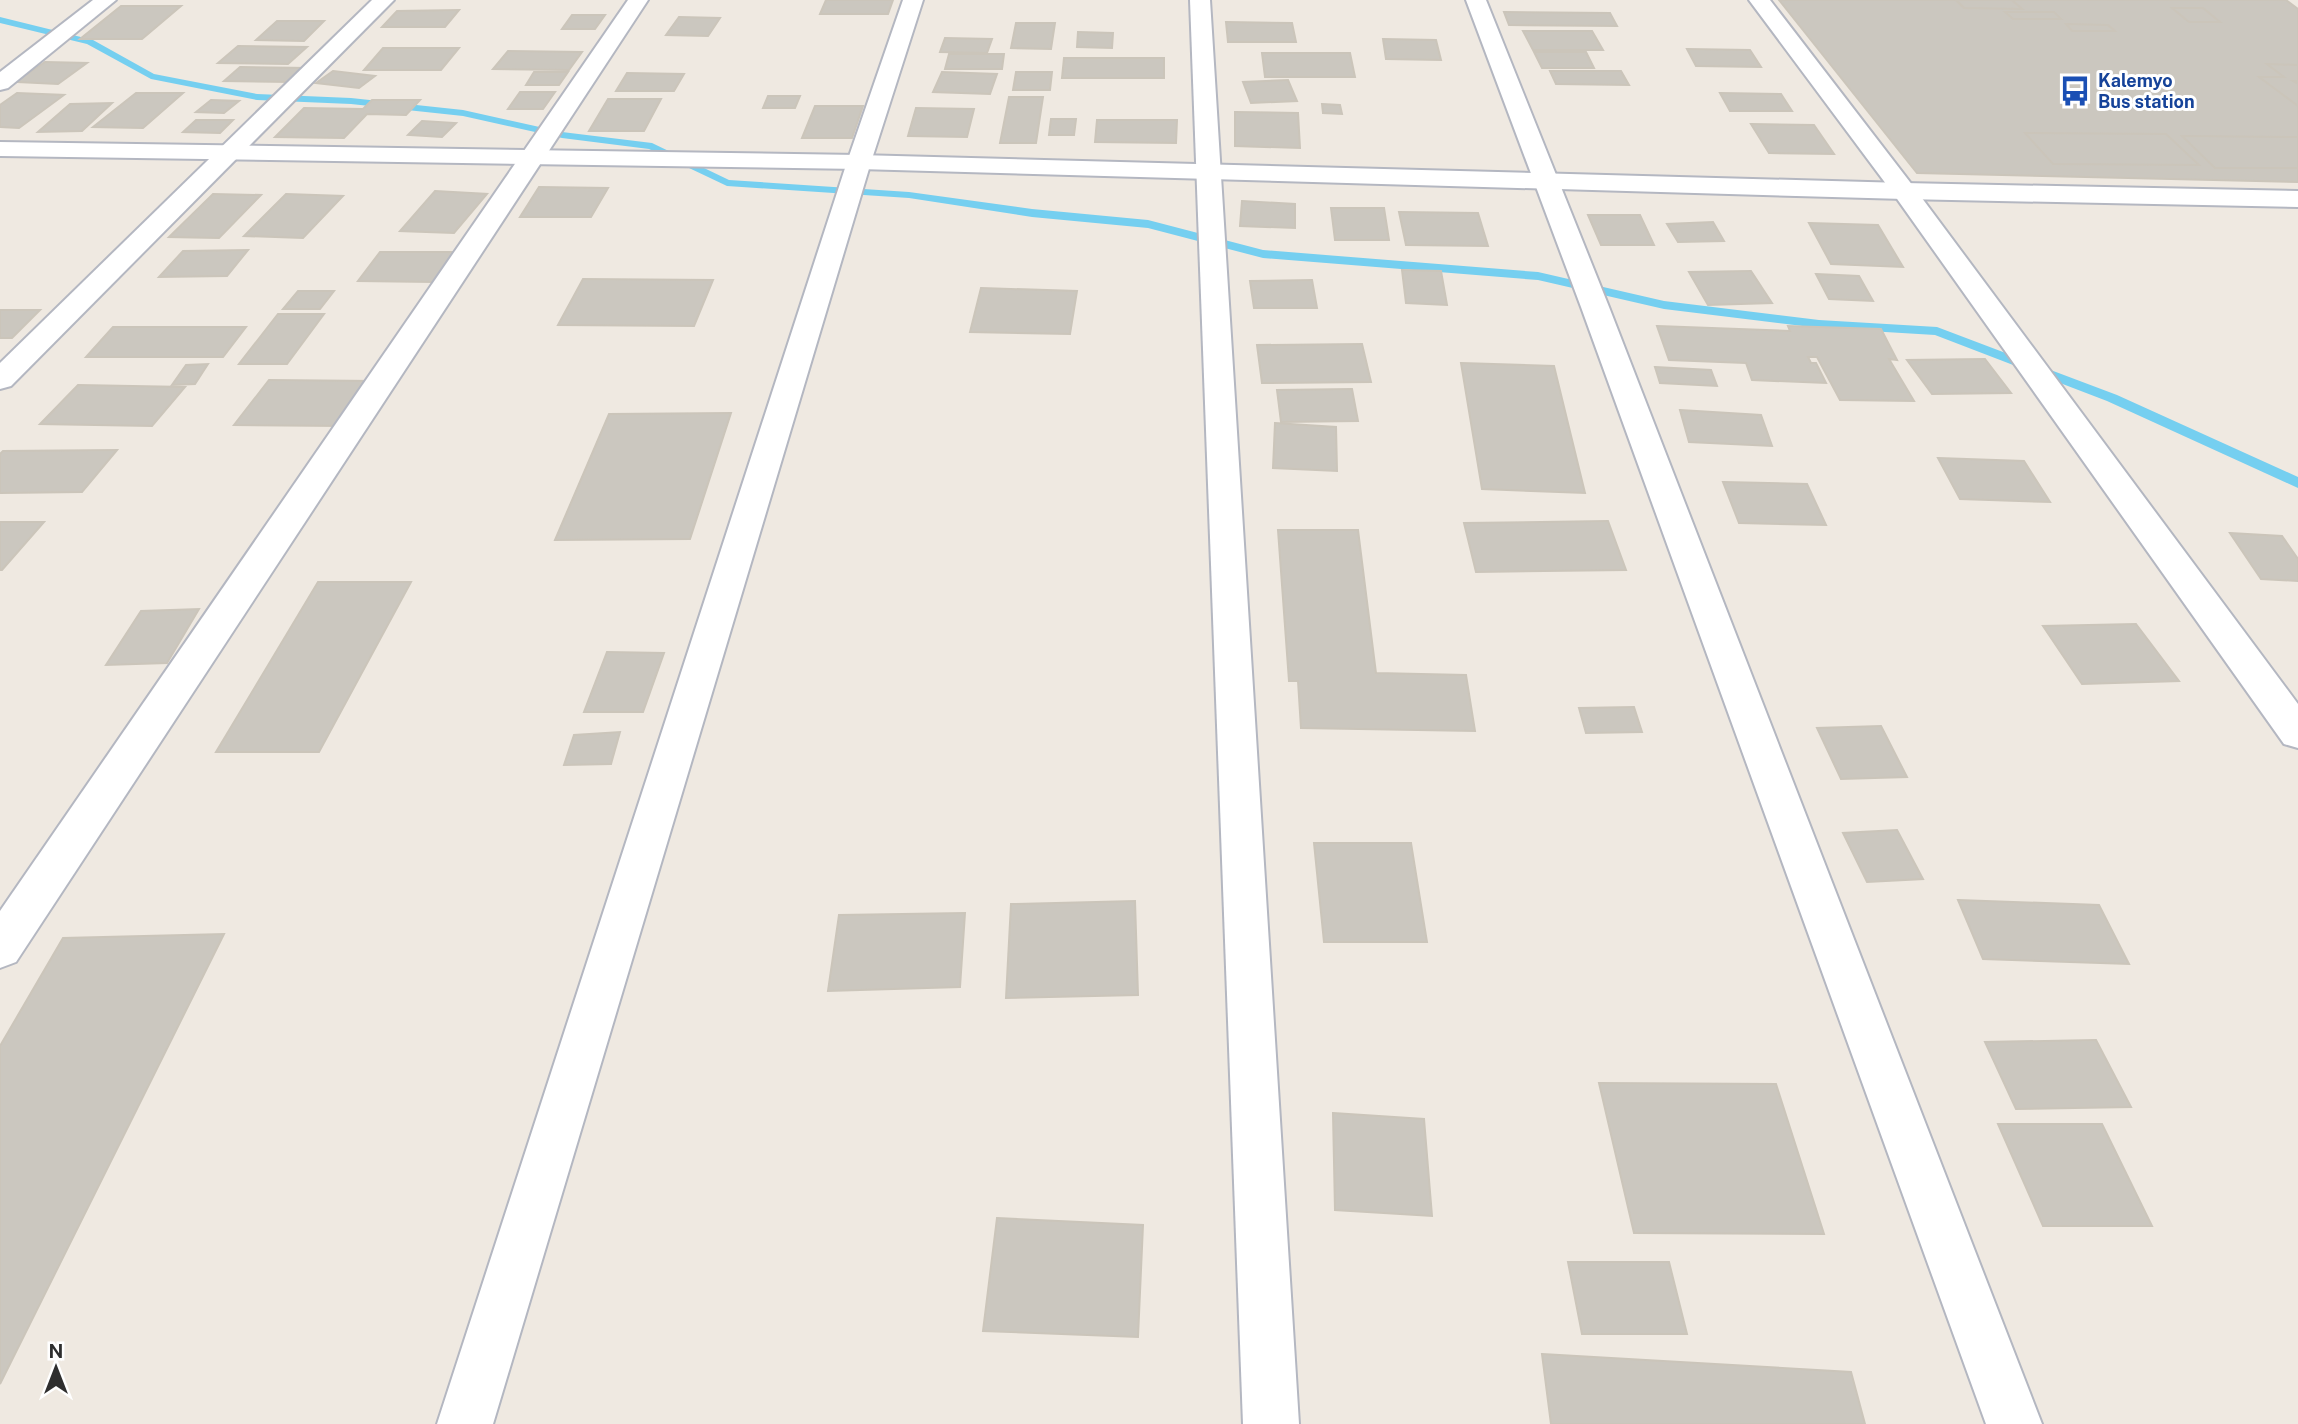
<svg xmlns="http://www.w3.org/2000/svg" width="2298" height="1424" viewBox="0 0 2298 1424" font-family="'Public Sans',sans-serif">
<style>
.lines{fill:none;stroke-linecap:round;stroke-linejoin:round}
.stream{fill:#75cff0;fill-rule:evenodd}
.building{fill:#cbc7bf;stroke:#cbc5ba;stroke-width:2}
.street-casing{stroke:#b4b7c1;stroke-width:4}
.secondary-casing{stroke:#b4b7c1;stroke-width:4}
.street{fill:#fff;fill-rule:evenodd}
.secondary{fill:#fff;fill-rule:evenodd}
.labels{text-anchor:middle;stroke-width:6;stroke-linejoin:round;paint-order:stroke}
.far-transit-label{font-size:18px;font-weight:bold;fill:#164399;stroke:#fff;text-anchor:start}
</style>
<rect width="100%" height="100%" fill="#efe9e1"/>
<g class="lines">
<path class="stream" d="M0,17l93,23 61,34 103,20 94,4 112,12 99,22 90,11 77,37 180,12 123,17 116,11 115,30 275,22 126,29 155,19 118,7 180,68 181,82v11l-191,-87 -172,-66 -116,-7 -155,-19 -126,-29 -275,-22 -115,-30 -116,-11 -123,-19 -182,-12 -78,-37 -87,-11 -99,-22 -112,-12 -94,-4 -106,-21 -64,-35 -87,-21z"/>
</g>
<g class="building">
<path d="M826,0h67l-5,14h-68z"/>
<path d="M1779,0h507l12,9v173l-381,-9z"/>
<path d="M1956,0h56l10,9 -58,-1z"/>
<path d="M121,6h60l-39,33h-62z"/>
<path d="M2172,8h31l17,14h-31z"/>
<path d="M459,10l-14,17h-63l15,-16z"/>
<path d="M1504,12l106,1 7,13 -108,-1z"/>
<path d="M2005,12h49l7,7h-48z"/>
<path d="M572,15h33l-10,14h-33z"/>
<path d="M679,17l41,1 -12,18 -42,-1z"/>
<path d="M277,21h47l-20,20 -48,-1z"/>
<path d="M1226,22l66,1 4,19h-68z"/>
<path d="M1016,23h39l-4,26 -40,-1z"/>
<path d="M2066,24l42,1 7,6h-43z"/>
<path d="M1523,31h69l11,19h-70z"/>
<path d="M1078,32l35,1 -1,15 -35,-1z"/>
<path d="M945,38l47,1 -5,14 -47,-1z"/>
<path d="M1383,39l53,1 5,20 -55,-1z"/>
<path d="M238,46l69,1 -19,17 -70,-1z"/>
<path d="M383,48h76l-18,22h-77z"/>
<path d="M1687,49l63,1 11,17 -65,-1z"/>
<path d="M508,51l74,1 -13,18 -76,-1z"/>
<path d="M1534,52h52l8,16h-52z"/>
<path d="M1262,53h88l5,24h-90z"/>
<path d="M949,54h55l-2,15h-57z"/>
<path d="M1064,58h100v20h-102z"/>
<path d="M45,62l42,1 -29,21 -43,-2z"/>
<path d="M2267,64l31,1v16h-5l5,3v22l-39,-29h25z"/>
<path d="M240,67l67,1 -16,14 -67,-1z"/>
<path d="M333,71l42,5 -16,12 -43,-5z"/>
<path d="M1550,71h71l8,14 -73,-1z"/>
<path d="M534,72h34l-9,13h-33z"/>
<path d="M942,72l55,2 -7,20 -57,-2z"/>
<path d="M1016,72h36l-2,18h-37z"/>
<path d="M627,73l57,1 -10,17h-58z"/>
<path d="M1288,80l9,21 -46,2 -8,-21z"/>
<path d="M520,92h35l-12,17h-35z"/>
<path d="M17,93l47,2 -45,33 -19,-1v-22z"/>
<path d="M136,93h47l-40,35 -50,-1z"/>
<path d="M1720,93l61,1 11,17h-62z"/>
<path d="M768,96h32l-5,12h-32z"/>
<path d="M1009,97h34l-7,46h-36z"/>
<path d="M608,99h53l-17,32h-55z"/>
<path d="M211,100l28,1 -15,12 -28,-1z"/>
<path d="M372,100h48l-14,15 -39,-1 -23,24 -69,-1 29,-29 59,1z"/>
<path d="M112,103l-30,28 -44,1 32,-28z"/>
<path d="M1322,104l18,1 2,9 -19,-1z"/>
<path d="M815,106h48l-11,32h-50z"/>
<path d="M916,108l58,1 -7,28 -59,-1z"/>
<path d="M1235,112l63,1 2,35 -65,-2z"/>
<path d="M1051,119h25l-2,16h-25z"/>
<path d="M196,120h37l-13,13 -37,-1z"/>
<path d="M1097,120h80l-1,23 -81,-1z"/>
<path d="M422,121l34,2 -14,14 -34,-2z"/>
<path d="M1751,124l63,1 20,29 -65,-1z"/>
<path d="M2025,133l141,1 33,31 -146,-1z"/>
<path d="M2182,136l116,1v31h-83z"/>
<path d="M539,187l69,1 -17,29h-71z"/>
<path d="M435,191l52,3 -33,39 -54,-2z"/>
<path d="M213,194l48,1 -42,43 -50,-1z"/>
<path d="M286,194l57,2 -40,42 -59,-2z"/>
<path d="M1242,201l53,3v24l-55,-2z"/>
<path d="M1331,208h53l5,32h-54z"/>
<path d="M1399,212l79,1 10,33 -82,-1z"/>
<path d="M1588,215h52l14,30h-53z"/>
<path d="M1713,222l11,19 -46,1 -11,-18z"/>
<path d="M1809,223l69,2 25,42 -72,-3z"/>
<path d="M248,250l-21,26 -68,1 24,-26z"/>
<path d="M380,252h74l-20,30 -76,-1z"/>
<path d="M1402,270l39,1 6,34 -41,-2z"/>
<path d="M1751,271l21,32 -64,2 -19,-33z"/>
<path d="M1816,274l43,2 14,25 -44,-2z"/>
<path d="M583,279l130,1 -19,46 -136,-1z"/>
<path d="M1312,280l5,28h-63l-4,-27z"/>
<path d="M981,288l96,3 -7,43 -100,-2z"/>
<path d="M298,291h36l-14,18h-37z"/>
<path d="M0,310h40l-28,28h-12z"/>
<path d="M278,314h46l-37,50h-48z"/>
<path d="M1657,326l133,5 -2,-5 93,3 16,31 -8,-1 25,42 -74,-1 -23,-43h-9l3,6h5l10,20 -74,-3 -6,-17 -77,-3z"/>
<path d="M113,327h133l-23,30h-137z"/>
<path d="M1362,344l9,38 -109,1 -5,-38z"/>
<path d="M1985,359l26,34 -79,1 -25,-34z"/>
<path d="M1461,363l93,3 31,127 -103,-4z"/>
<path d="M208,364l-13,20 -23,1 14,-20z"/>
<path d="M1655,367l56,3 6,16 -57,-3z"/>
<path d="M269,380l104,1 -31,45 -108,-1z"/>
<path d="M78,385l107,2 -33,39 -112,-2z"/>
<path d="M1352,389l6,32 -77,1 -4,-32z"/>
<path d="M1680,410l81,5 11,31 -83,-4z"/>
<path d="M731,413l-41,126 -135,1 54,-126z"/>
<path d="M1275,423l61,4 1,44 -64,-3z"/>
<path d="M117,450l-35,42 -82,1v-39l3,-3z"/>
<path d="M1938,458l86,3 26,41 -90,-3z"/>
<path d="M1723,482l84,2 19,41 -87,-2z"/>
<path d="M1608,521l18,49 -150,2 -12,-49z"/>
<path d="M0,522h44l-42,48h-2z"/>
<path d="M1278,530h80l18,143 90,2 9,56 -174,-3 -3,-47h-9z"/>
<path d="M2230,533l52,3 16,23v22l-37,-2z"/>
<path d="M318,582h93l-92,170h-103z"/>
<path d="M199,609l-32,54 -61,2 35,-54z"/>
<path d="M2136,624l43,57 -97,3 -39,-58z"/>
<path d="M607,652l57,1 -21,59h-59z"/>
<path d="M1634,707l8,25 -56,1 -7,-25z"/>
<path d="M1881,726l26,51 -66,2 -24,-51z"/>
<path d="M620,732l-9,32 -47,1 10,-30z"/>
<path d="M1897,830l26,49 -56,3 -24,-49z"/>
<path d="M1314,843h97l16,99h-103z"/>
<path d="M1958,900l141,5 30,59 -146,-5z"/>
<path d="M1135,901l3,94 -132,3 5,-94z"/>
<path d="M965,913l-5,74 -132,4 11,-76z"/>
<path d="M224,934l-224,450v-338l63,-108z"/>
<path d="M2096,1040l35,67 -115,2 -31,-67z"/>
<path d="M1599,1083l177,1 48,150 -190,-1z"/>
<path d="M1333,1113l91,6 8,97 -97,-6z"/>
<path d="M1998,1124h104l50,102h-109z"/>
<path d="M997,1218l146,7 -5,112 -155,-6z"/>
<path d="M1568,1262h101l18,72h-105z"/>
<path d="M1542,1354l309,18 14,52h-314z"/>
</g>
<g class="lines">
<g class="street-casing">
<g id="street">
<path d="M93,0h23l-108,88 -8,2v-18z"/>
<path d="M372,0h22l-383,386 -11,3v-26z"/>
<path d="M628,0h20l-632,962 -16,6v-57z"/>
<path d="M903,0h20l-52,162 -378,1262h-56l410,-1262z"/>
<path d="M1190,0h20l89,1424h-56z"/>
<path d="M1466,0h20l123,307 433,1117h-56l-405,-1117z"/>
<path d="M1749,0h21l143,186 385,518v44l-14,-4 -389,-548z"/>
</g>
</g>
<g class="secondary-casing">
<path id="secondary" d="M0,142l859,13 1045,28 394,8v16l-394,-8 -1045,-30 -859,-13z"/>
</g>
<use href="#street" class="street"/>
<use href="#secondary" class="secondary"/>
</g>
<defs>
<g id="bus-bare" transform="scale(2.415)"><path d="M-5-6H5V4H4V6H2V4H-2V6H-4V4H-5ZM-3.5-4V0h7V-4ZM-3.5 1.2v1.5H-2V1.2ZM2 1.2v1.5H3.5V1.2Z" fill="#1a4fb4" stroke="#fff" stroke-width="2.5" paint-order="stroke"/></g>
</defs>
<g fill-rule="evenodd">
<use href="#bus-bare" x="2075" y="91"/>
</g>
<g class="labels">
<g class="far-transit-label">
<text x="2098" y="87">Kalemyo<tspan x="2098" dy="21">Bus station</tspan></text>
</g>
</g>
<g transform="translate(56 1368)" stroke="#ffffff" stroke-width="5" paint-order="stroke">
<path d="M0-5L12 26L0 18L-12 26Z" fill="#2e2e2e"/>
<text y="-10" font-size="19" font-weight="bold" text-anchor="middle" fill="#2e2e2e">N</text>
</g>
</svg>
